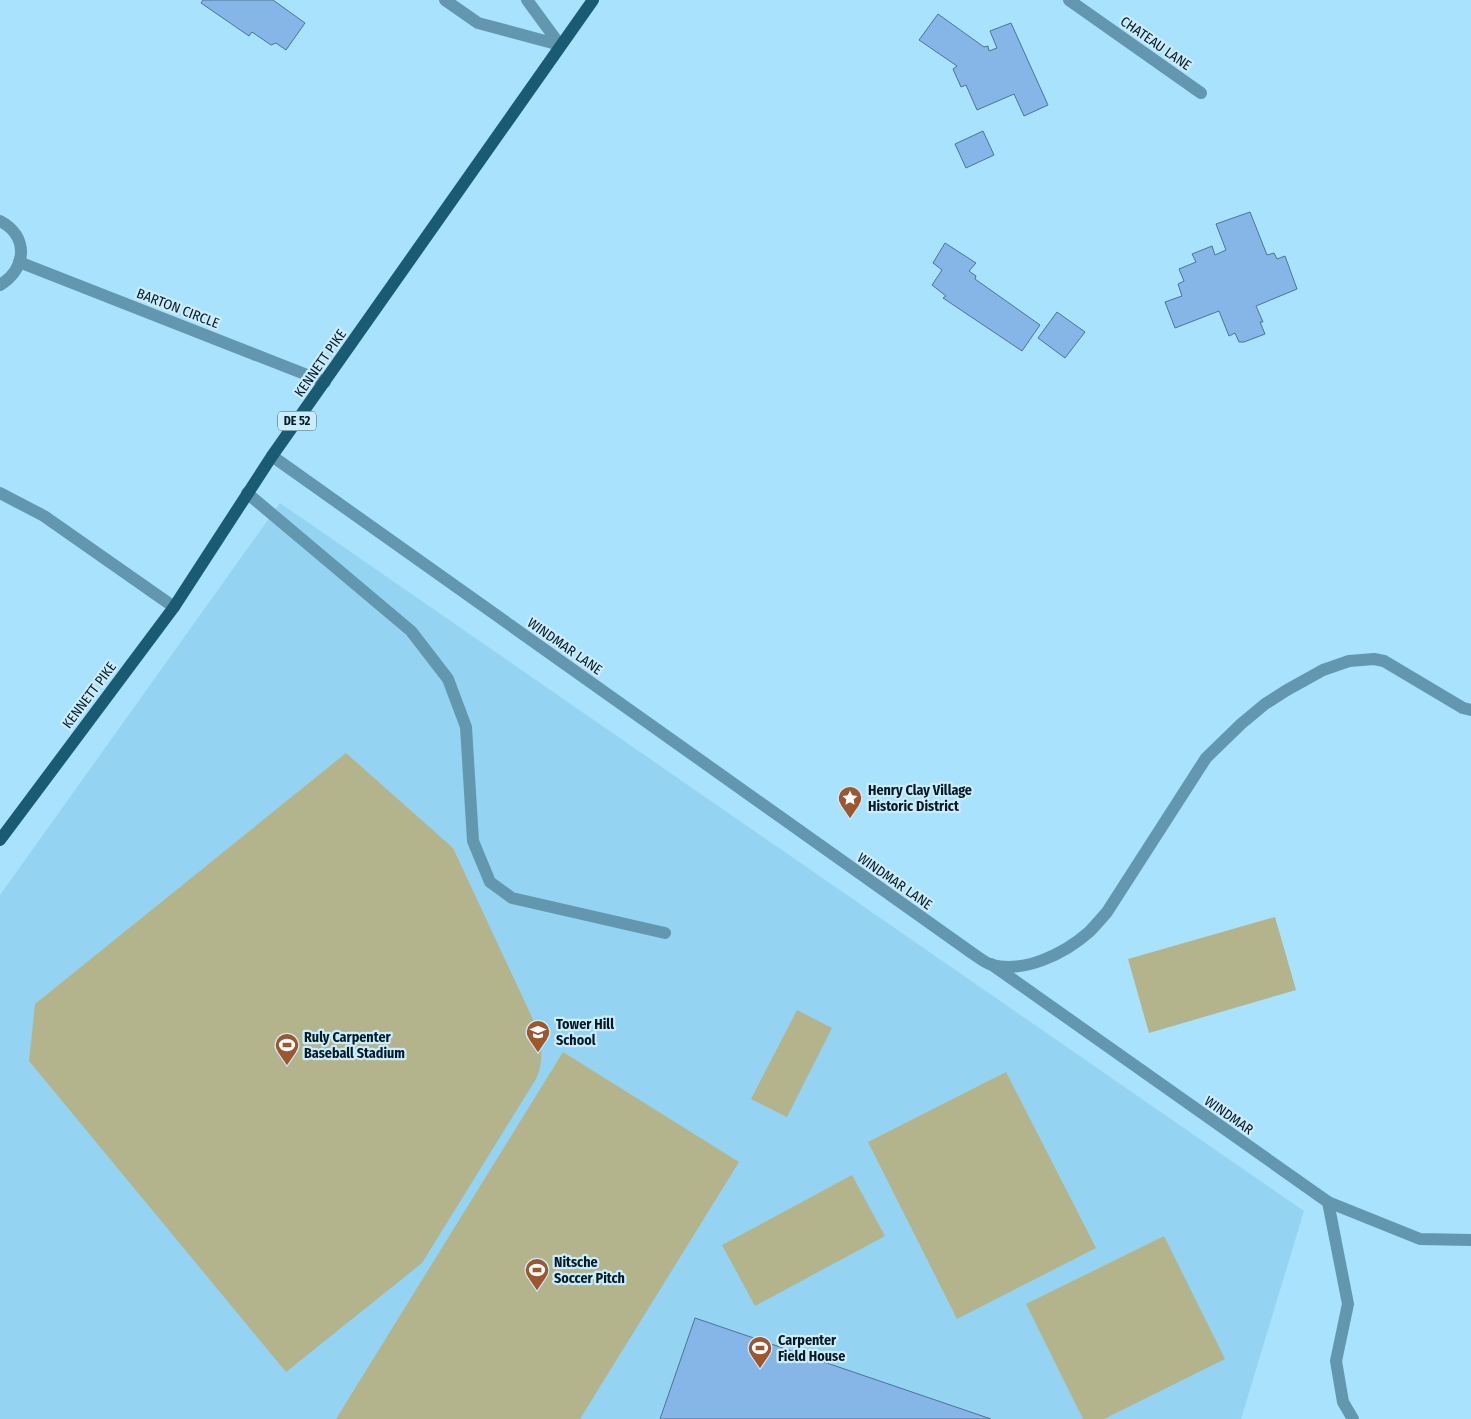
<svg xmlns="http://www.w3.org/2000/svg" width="1471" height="1419" viewBox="0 0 1471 1419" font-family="'Fira Sans Condensed',sans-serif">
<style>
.built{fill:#94d4f2}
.green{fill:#b3b48b}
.building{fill:#85b6e7;stroke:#4e7295}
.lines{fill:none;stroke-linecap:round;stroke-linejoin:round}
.lane{stroke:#6397af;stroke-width:12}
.street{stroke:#6397af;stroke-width:12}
.primary{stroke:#1a5a73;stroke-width:12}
.labels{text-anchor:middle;stroke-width:4.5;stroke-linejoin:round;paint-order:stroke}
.shield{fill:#caecfc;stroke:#3f5a66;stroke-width:1}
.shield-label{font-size:12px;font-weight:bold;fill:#041b25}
.street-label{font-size:14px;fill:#041b25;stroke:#caecfc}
.poi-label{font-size:14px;font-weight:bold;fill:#041b25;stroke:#caecfc;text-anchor:start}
</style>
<rect width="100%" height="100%" fill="#a9e2fd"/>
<path class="built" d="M280,503l1024,708 -63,208h-1241v-524z"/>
<g class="green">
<path d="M346,753l107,95 84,180c5,18 7,34 -1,51l-114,184 -136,109 -257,-311 6,-57z"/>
<path d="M1275,917l21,73 -147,43 -21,-74z"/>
<path d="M797,1010l35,18 -45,89 -36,-18z"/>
<path d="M563,1052l176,110 -159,257h-244z"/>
<path d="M1006,1072l90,176 -139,71 -89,-177z"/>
<path d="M852,1175l33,61 -130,70 -33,-61z"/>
<path d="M1164,1236l61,123 -121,60h-21l-57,-115z"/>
</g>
<g class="building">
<path d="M203,0h70l32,23 -19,27 -10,-7 -5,2 -19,-13 -3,4 -48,-33z"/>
<path d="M938,14l46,33 4,-1 1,5 8,-3 -7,-17 21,-8 37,82 -24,11 -10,-22 -37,16 -11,-25 -5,2 -8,-18 4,-3 -38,-26z"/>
<path d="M983,131l11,24 -28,13 -11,-24z"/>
<path d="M1250,212l17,43 7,-2 3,6 8,-3 12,33 -41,17 7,16h-3l5,12 -21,8h-5l-4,-9 -6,3 -10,-25 -44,17 -10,-26 17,-6 -4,-12 6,-3 -5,-12 17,-7 -4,-8 20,-8 3,9 11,-5 -10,-26z"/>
<path d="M945,243l31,20 -7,8 7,5 -1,3 65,46 -18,26 -79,-53 3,-2 -14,-11 10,-15 -9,-7z"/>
<path d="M1057,312l28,20 -20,26 -27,-20z"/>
<path d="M695,1318l296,101h-331z"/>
</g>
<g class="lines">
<g class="lane">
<path d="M0,493l44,23 130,91"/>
<path d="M247,493l164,138 37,48 18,48 7,114 17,41 22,16 153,35"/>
<path d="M991,964l337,238 92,37 51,1"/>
<path d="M1328,1202l20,102 -12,57 7,41 10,17"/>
</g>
<g class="street">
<path d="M445,0l33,23 82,22"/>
<path d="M527,0l33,45"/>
<path d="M1069,0l132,93"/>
<path d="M0,221c29,15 27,48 0,64"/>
<path d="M19,262l306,120"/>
<path d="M272,456l700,497c6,4 13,10 20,12 33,8 72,-11 97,-33 6,-6 12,-13 18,-20l99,-154 35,-34 24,-20 22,-14 36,-20 26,-9 25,-2 10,2 79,47 8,2"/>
</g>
<path class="primary" d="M0,840l174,-233 98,-151 321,-456"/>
</g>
<defs>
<g id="sight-pin" transform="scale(1.25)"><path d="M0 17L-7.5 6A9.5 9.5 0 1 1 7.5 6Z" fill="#9d562e" stroke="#caecfc"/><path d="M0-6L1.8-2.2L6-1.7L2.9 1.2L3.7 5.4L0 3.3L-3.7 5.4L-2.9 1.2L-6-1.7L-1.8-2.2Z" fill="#fff"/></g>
<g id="school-pin" transform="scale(1.25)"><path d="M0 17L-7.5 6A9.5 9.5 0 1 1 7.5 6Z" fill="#9d562e" stroke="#caecfc"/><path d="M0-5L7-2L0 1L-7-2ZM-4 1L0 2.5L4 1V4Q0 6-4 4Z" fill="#fff"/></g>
<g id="stadium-pin" transform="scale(1.25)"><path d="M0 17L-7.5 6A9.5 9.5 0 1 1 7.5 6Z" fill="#9d562e" stroke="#caecfc"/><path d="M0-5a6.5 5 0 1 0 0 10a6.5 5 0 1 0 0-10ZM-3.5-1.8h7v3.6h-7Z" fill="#fff"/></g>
</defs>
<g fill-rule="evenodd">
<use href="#sight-pin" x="850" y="798"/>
<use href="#school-pin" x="538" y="1032"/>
<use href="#stadium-pin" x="287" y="1045"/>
<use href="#stadium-pin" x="537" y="1270"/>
<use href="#stadium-pin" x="760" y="1348"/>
</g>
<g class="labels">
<rect class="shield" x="278" y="411.5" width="38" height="19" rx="4"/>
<g class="shield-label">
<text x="297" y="425">DE 52</text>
</g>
<g class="street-label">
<text transform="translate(1156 43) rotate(35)" y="5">CHATEAU LANE</text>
<text transform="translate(178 308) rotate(21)" y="5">BARTON CIRCLE</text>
<text transform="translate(320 363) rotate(-55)" y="5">KENNETT PIKE</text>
<text transform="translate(565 646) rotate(35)" y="5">WINDMAR LANE</text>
<text transform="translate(89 695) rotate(-53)" y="5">KENNETT PIKE</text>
<text transform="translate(895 881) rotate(35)" y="5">WINDMAR LANE</text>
<text transform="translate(1229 1115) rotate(35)" y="5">WINDMAR</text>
</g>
<g class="poi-label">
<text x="868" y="795">Henry Clay Village<tspan x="868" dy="16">Historic District</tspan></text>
<text x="556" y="1029">Tower Hill<tspan x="556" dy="16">School</tspan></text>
<text x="304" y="1042">Ruly Carpenter<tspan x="304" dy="16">Baseball Stadium</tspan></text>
<text x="554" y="1267">Nitsche<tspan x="554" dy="16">Soccer Pitch</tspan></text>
<text x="778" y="1345">Carpenter<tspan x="778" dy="16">Field House</tspan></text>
</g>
</g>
</svg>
